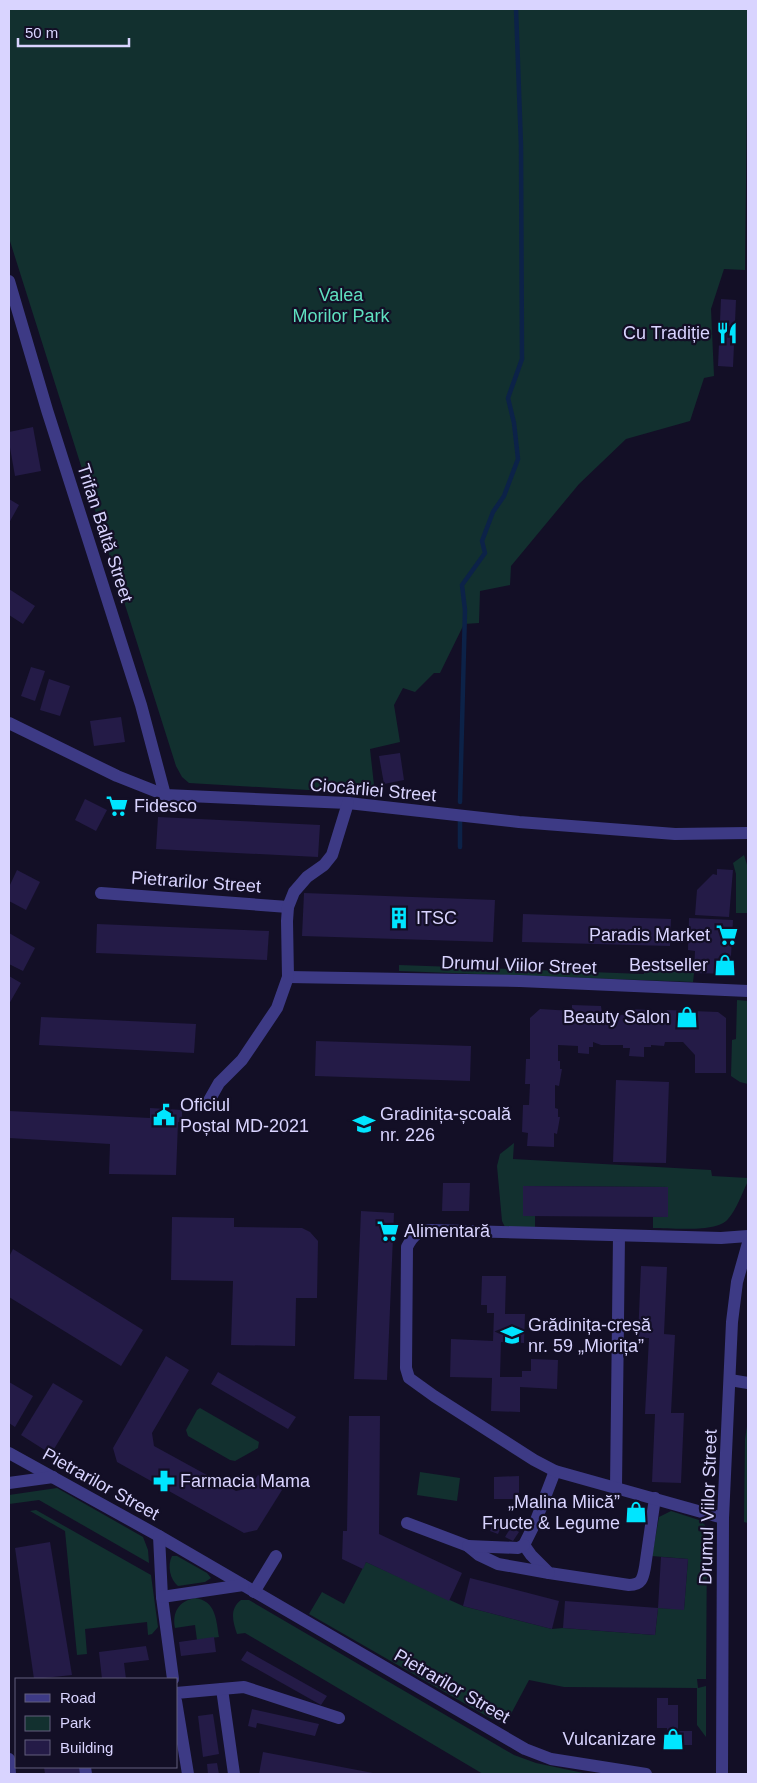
<svg xmlns="http://www.w3.org/2000/svg" width="757" height="1783" viewBox="0 0 757 1783" font-family="Helvetica,sans-serif">
<style>
.green{fill:#12302f}
.lines{fill:none;stroke-linecap:round;stroke-linejoin:round}
.stream{stroke:#0c2248;stroke-width:4.5}
.building{fill:#241b47}
.minor{stroke:#3d3a85;stroke-width:12}
.labels{text-anchor:middle;stroke-width:4.5;stroke-linejoin:round;paint-order:stroke}
.park-label{font-size:18px;fill:#5fe0c0;stroke:#130f26}
.poi-label{font-size:18px;fill:#d9d4ff;stroke:#130f26;text-anchor:start}
.street-label{font-size:18px;fill:#d9d4ff;stroke:#130f26}
</style>
<rect width="100%" height="100%" fill="#130f26"/>
<g class="green">
<path d="M9,9h739l-3,261 -21,-1 -13,40 3,67 -10,2 -14,43 -64,18 -47,45 -68,82 -1,19 -30,6 -1,32 -15,1 -24,49h-6l-19,19 -12,-4 -9,17 6,37 -30,7 5,45 -186,-11 -7,-6 -6,-11 -167,-528z"/>
<path d="M744,855l4,13v45h-12v-39l-3,-11z"/>
<path d="M399,965l245,9v-4l50,3 -1,9 -294,-11z"/>
<path d="M737,1000l11,1v83l-8,-2 -9,-6 1,-36 4,-1z"/>
<path d="M514,1143l-1,16 198,11 1,6 36,2v3c-6,12 -11,28 -20,38 -11,14 -57,9 -75,9v-11h15v-30l-145,-1v29l12,1v11h-30l-3,-6 -5,-55 3,-12z"/>
<path d="M200,1408l59,34 -1,6 -23,13 -5,-1 -42,-24 -2,-6 11,-20z"/>
<path d="M748,1420v103l-4,-1 1,-83z"/>
<path d="M420,1472l40,6 -3,23 -40,-6z"/>
<path d="M57,1488l86,49 5,13 1,13 -110,-63 -30,4v-9z"/>
<path d="M36,1510l115,65 7,52 -6,7 -4,1 -1,-13 -62,7 2,25 -10,1 -12,-124 -35,-20z"/>
<path d="M671,1511l28,9 6,5 2,15 -1,139h-9l1,9 8,-2v51l-9,-12v-37l-133,-1 -35,-7 -24,45 -17,-8 -179,-103 13,-22 22,12 22,-42 97,44 89,23 11,-1 92,7 3,-27 26,1 4,-50 -36,-3 7,-39z"/>
<path d="M172,1556h5l30,17 4,5 -6,4 -27,4c-8,-6 -11,-21 -6,-30z"/>
<path d="M195,1598c21,3 21,21 24,39l-22,3 -2,-15 -20,3c-3,-16 4,-27 20,-30z"/>
<path d="M241,1600h8l265,155 22,8 52,11h-105l-238,-141 -8,1c-4,-12 -8,-25 4,-34z"/>
</g>
<g class="lines">
<g class="stream">
<path d="M460,802l5,-192 -3,-25 23,-32 -3,-12 11,-29 11,-16 14,-37 -4,-36 -6,-25 14,-39 -1,-213 -5,-137"/>
<path d="M460,816v31"/>
</g>
</g>
<g class="building">
<path d="M721,299l15,1 -3,67 -15,-1z"/>
<path d="M33,427l8,44 -26,5 -6,-34v-10z"/>
<path d="M9,499l10,6 -10,18z"/>
<path d="M9,589l26,17 -12,18 -14,-9z"/>
<path d="M31,667l14,4 -10,30 -14,-5z"/>
<path d="M49,679l21,7 -10,30 -20,-6z"/>
<path d="M121,717l4,25 -31,4 -4,-25z"/>
<path d="M400,753l4,27 -20,4 -5,-28z"/>
<path d="M85,799l22,11 -11,21 -21,-11z"/>
<path d="M158,817l162,8 -2,32 -162,-8z"/>
<path d="M717,869l16,1 -4,47 -34,-2 2,-25 16,-16 4,1z"/>
<path d="M17,870l23,12 -14,28 -17,-9v-14z"/>
<path d="M304,893l191,7 -2,42 -191,-6z"/>
<path d="M523,914l148,5 -1,27 -148,-4z"/>
<path d="M689,918l44,2 -3,54 -36,-1 1,-22 -7,-1z"/>
<path d="M97,924l172,7 -2,29 -171,-7z"/>
<path d="M9,933l26,15 -12,23 -14,-7z"/>
<path d="M9,976l12,7 -12,21z"/>
<path d="M572,1005l29,1 1,8 25,1v-6l24,1 -1,6 16,1 1,-7 51,2 8,6v55h-31v-18l-12,-13h-18l-1,4 -13,-1v2h-7v10l-15,-1 1,-8h-7v-3h-22l-8,-3v5h-4v7l-11,-1v-7l-20,-1v16h2v8h2l-3,17 -4,-1v23l3,1v8h2l-3,17 -3,-1v14l-27,-1 1,-13 -6,-1 1,-27h6l1,-21h-5l1,-25h4v-41l10,-9 32,2z"/>
<path d="M41,1017l155,7 -2,29 -155,-8z"/>
<path d="M316,1041l155,5 -1,35 -155,-5z"/>
<path d="M616,1080l53,2 -3,81 -53,-1z"/>
<path d="M150,1108l32,2v12h-4l-2,53 -67,-1 1,-30 -101,-6v-27l141,7z"/>
<path d="M443,1183h27l-1,28h-27z"/>
<path d="M523,1186l145,1v30l-145,-1z"/>
<path d="M361,1211l33,2 -7,167 -33,-1z"/>
<path d="M172,1217l62,1v9l68,1 8,4 8,9 -1,57h-21l-1,48 -64,-1 2,-64 -62,-1z"/>
<path d="M13,1249l130,81 -22,36 -112,-69v-40z"/>
<path d="M641,1266l26,1 -3,67 11,1 -4,78h13l-3,70 -29,-1 3,-68h-10l4,-76h-11z"/>
<path d="M482,1276h24l-1,38h20l-1,29 -23,-1 -1,35h22v-6h9v-12l27,1 -1,29 -37,-2v25l-29,-1 1,-33 -42,-1 1,-38 42,2 1,-28h-7v-8h-6z"/>
<path d="M166,1356l23,14 -37,63 2,13 82,45 13,-3 9,-13 24,15 -25,40 -13,3 -127,-71 -4,-14z"/>
<path d="M218,1372l78,45 -8,12 -77,-45z"/>
<path d="M9,1382l24,14 -18,31 -6,-4z"/>
<path d="M53,1383l30,18 -32,53 -30,-19z"/>
<path d="M349,1416h31l-1,118 83,39 -13,28 -83,-39 -3,7 -21,-10 1,-28h4z"/>
<path d="M519,1476v23h-25v-22z"/>
<path d="M634,1507l7,1 -2,10 -7,-1z"/>
<path d="M493,1523l8,4 -3,7 -8,-3z"/>
<path d="M511,1527l8,5 -6,9 -8,-4z"/>
<path d="M50,1542l22,133 -38,4 -19,-131z"/>
<path d="M661,1557l27,2 -4,51 -26,-2 -3,27 -92,-7 2,-27 93,7z"/>
<path d="M470,1578l89,23 -7,28 -89,-23z"/>
<path d="M214,1637l2,15 -35,4 -2,-14z"/>
<path d="M146,1646l3,14 -25,3 2,16h-24l-3,-27z"/>
<path d="M247,1651l80,45 -6,9 -80,-45z"/>
<path d="M657,1698h11v7h10v26h14v14h-24l-1,-17h-10z"/>
<path d="M252,1709l67,15 -4,12 -58,-13 -1,5 -8,-2z"/>
<path d="M213,1714l6,40 -16,3 -5,-41z"/>
<path d="M263,1752l110,21v1h-114z"/>
<path d="M217,1763l2,11h-11l-1,-10z"/>
<path d="M44,1767h37l1,7h-37z"/>
</g>
<g class="lines">
<g class="minor">
<path d="M9,281l38,129 94,295 24,90"/>
<path d="M9,723l108,53 48,19 183,8 171,19 156,12 73,-1"/>
<path d="M101,893l187,14"/>
<path d="M288,977l232,4 228,10"/>
<path d="M206,1106l13,-23 23,-23 35,-52 11,-31 -1,-56 1,-14 6,-15 13,-15 17,-12 8,-10 16,-52"/>
<path d="M730,1380l18,3"/>
<path d="M9,1453l150,83 366,213 26,10 95,15"/>
<path d="M555,1471l-20,52 -11,22 7,10 18,18 80,12c13,0 14,-7 16,-18l10,-69"/>
<path d="M9,1483l44,-6"/>
<path d="M616,1487l3,-251"/>
<path d="M723,1518l-168,-47 -21,-11 -100,-64 -25,-18 -3,-10 1,-121c6,-12 11,-16 24,-17l290,8 27,-2"/>
<path d="M407,1523l61,23 11,9 19,9 51,9"/>
<path d="M159,1536l3,61 11,82"/>
<path d="M468,1546l50,2 6,-3"/>
<path d="M254,1592l22,-36"/>
<path d="M162,1597l81,-12"/>
<path d="M222,1689l12,85"/>
<path d="M176,1693l68,-6 95,31"/>
<path d="M176,1701l12,73"/>
<path d="M9,1759l1,15"/>
<path d="M85,1767l1,7"/>
<path d="M722,1774l1,-256 9,-196 5,-40 11,-39"/>
</g>
</g>
<defs>
<g id="restaurant-bare" transform="scale(1.725)"><path d="M-5-6h1v4h1v-4h1v4h1v-4h1v5L-1.5 .5V6h-2V.5L-5-1ZM5-6V6H3V1.5H1.5Q1.5-4 5-6Z" fill="#00e5ff" stroke="#130f26" stroke-width="2.5" paint-order="stroke"/></g>
<g id="supermarket-bare" transform="scale(1.725)"><path d="M-6-5.5h2.5l.6 2H6L4.5 2H-2.5L-4.4-4H-6ZM-1.5 3.2a1.3 1.3 0 1 0 .1 0ZM3 3.2a1.3 1.3 0 1 0 .1 0Z" fill="#00e5ff" stroke="#130f26" stroke-width="2.5" paint-order="stroke"/></g>
<g id="building-bare" transform="scale(1.725)"><path d="M-4-6H4V6H1V3H-1V6H-4ZM-2.5-4.3h1.7v1.8h-1.7ZM.8-4.3h1.7v1.8H.8ZM-2.5-1h1.7V.8h-1.7ZM.8-1h1.7V.8H.8Z" fill="#00e5ff" stroke="#130f26" stroke-width="2.5" paint-order="stroke"/></g>
<g id="shop-bare" transform="scale(1.725)"><path d="M-5-2.5h2.3a2.7 3.5 0 0 1 5.4 0H5L5.5 6h-11ZM-1.5-2.5h3a1.5 2.3 0 0 0-3 0Z" fill="#00e5ff" stroke="#130f26" stroke-width="2.5" paint-order="stroke"/></g>
<g id="civic-bare" transform="scale(1.725)"><path d="M-.6-6.5H3V-4.5H.6V-3L4-1V1h2V6H-6V1h2V-1L-.6-3ZM-1.2 2.5V6h2.4V2.5Z" fill="#00e5ff" stroke="#130f26" stroke-width="2.5" paint-order="stroke"/></g>
<g id="school-bare" transform="scale(1.725)"><path d="M0-5L7-2L0 1L-7-2ZM-4 1L0 2.5L4 1V4Q0 6-4 4Z" fill="#00e5ff" stroke="#130f26" stroke-width="2.5" paint-order="stroke"/></g>
<g id="pharmacy-bare" transform="scale(1.725)"><path d="M-2-6h4v4h4v4h-4v4h-4v-4h-4v-4h4Z" fill="#00e5ff" stroke="#130f26" stroke-width="2.5" paint-order="stroke"/></g>
</defs>
<g fill-rule="evenodd">
<use href="#restaurant-bare" x="727" y="333"/>
<use href="#supermarket-bare" x="117" y="806"/>
<use href="#building-bare" x="399" y="918"/>
<use href="#supermarket-bare" x="727" y="935"/>
<use href="#shop-bare" x="725" y="965"/>
<use href="#shop-bare" x="687" y="1017"/>
<use href="#civic-bare" x="164" y="1115"/>
<use href="#school-bare" x="364" y="1124"/>
<use href="#supermarket-bare" x="388" y="1231"/>
<use href="#school-bare" x="512" y="1335"/>
<use href="#pharmacy-bare" x="164" y="1481"/>
<use href="#shop-bare" x="636" y="1512"/>
<use href="#shop-bare" x="673" y="1739"/>
</g>
<g class="labels">
<g class="park-label">
<text x="341" y="301">Valea<tspan x="341" dy="21">Morilor Park</tspan></text>
</g>
<g class="poi-label">
<text x="710" y="339" text-anchor="end">Cu Tradiție</text>
<text x="134" y="812">Fidesco</text>
<text x="416" y="924">ITSC</text>
<text x="710" y="941" text-anchor="end">Paradis Market</text>
<text x="708" y="971" text-anchor="end">Bestseller</text>
<text x="670" y="1023" text-anchor="end">Beauty Salon</text>
<text x="180" y="1111">Oficiul<tspan x="180" dy="21">Poștal MD-2021</tspan></text>
<text x="380" y="1120">Gradinița-școală<tspan x="380" dy="21">nr. 226</tspan></text>
<text x="404" y="1237">Alimentară</text>
<text x="528" y="1331">Grădinița-creșă<tspan x="528" dy="21">nr. 59 „Miorița”</tspan></text>
<text x="180" y="1487">Farmacia Mama</text>
<text x="620" y="1508" text-anchor="end">„Malina Miică”<tspan x="620" dy="21">Fructe &amp; Legume</tspan></text>
<text x="656" y="1745" text-anchor="end">Vulcanizare</text>
</g>
<g class="street-label">
<text transform="translate(105 533) rotate(72)" y="6">Trifan Baltă Street</text>
<text transform="translate(373 790) rotate(5)" y="6">Ciocârliei Street</text>
<text transform="translate(196 882) rotate(4)" y="6">Pietrarilor Street</text>
<text transform="translate(519 965) rotate(2)" y="6">Drumul Viilor Street</text>
<text transform="translate(101 1484) rotate(29)" y="6">Pietrarilor Street</text>
<text transform="translate(708 1507) rotate(-88)" y="6">Drumul Viilor Street</text>
<text transform="translate(452 1686) rotate(30)" y="6">Pietrarilor Street</text>
</g>
</g>
<rect width="757" height="1783" fill="none" stroke="#d9d4ff" stroke-width="20"/>
<rect x="15" y="1678" width="162" height="90" fill="#130f26" stroke="#625e7d"/>
<rect x="25" y="1694" width="25" height="8" fill="#3d3a85" stroke="#625e7d"/>
<text x="60" y="1703" font-size="15" fill="#d9d4ff">Road</text>
<rect x="25" y="1716" width="25" height="15" fill="#12302f" stroke="#625e7d"/>
<text x="60" y="1728" font-size="15" fill="#d9d4ff">Park</text>
<rect x="25" y="1740" width="25" height="15" fill="#241b47" stroke="#625e7d"/>
<text x="60" y="1753" font-size="15" fill="#d9d4ff">Building</text>
<path d="M18 38v8h111v-8" fill="none" stroke="#d9d4ff" stroke-width="2.5"/>
<text x="25" y="38" font-size="15" fill="#d9d4ff" stroke="#130f26" stroke-width="4" paint-order="stroke">50 m</text>
</svg>
